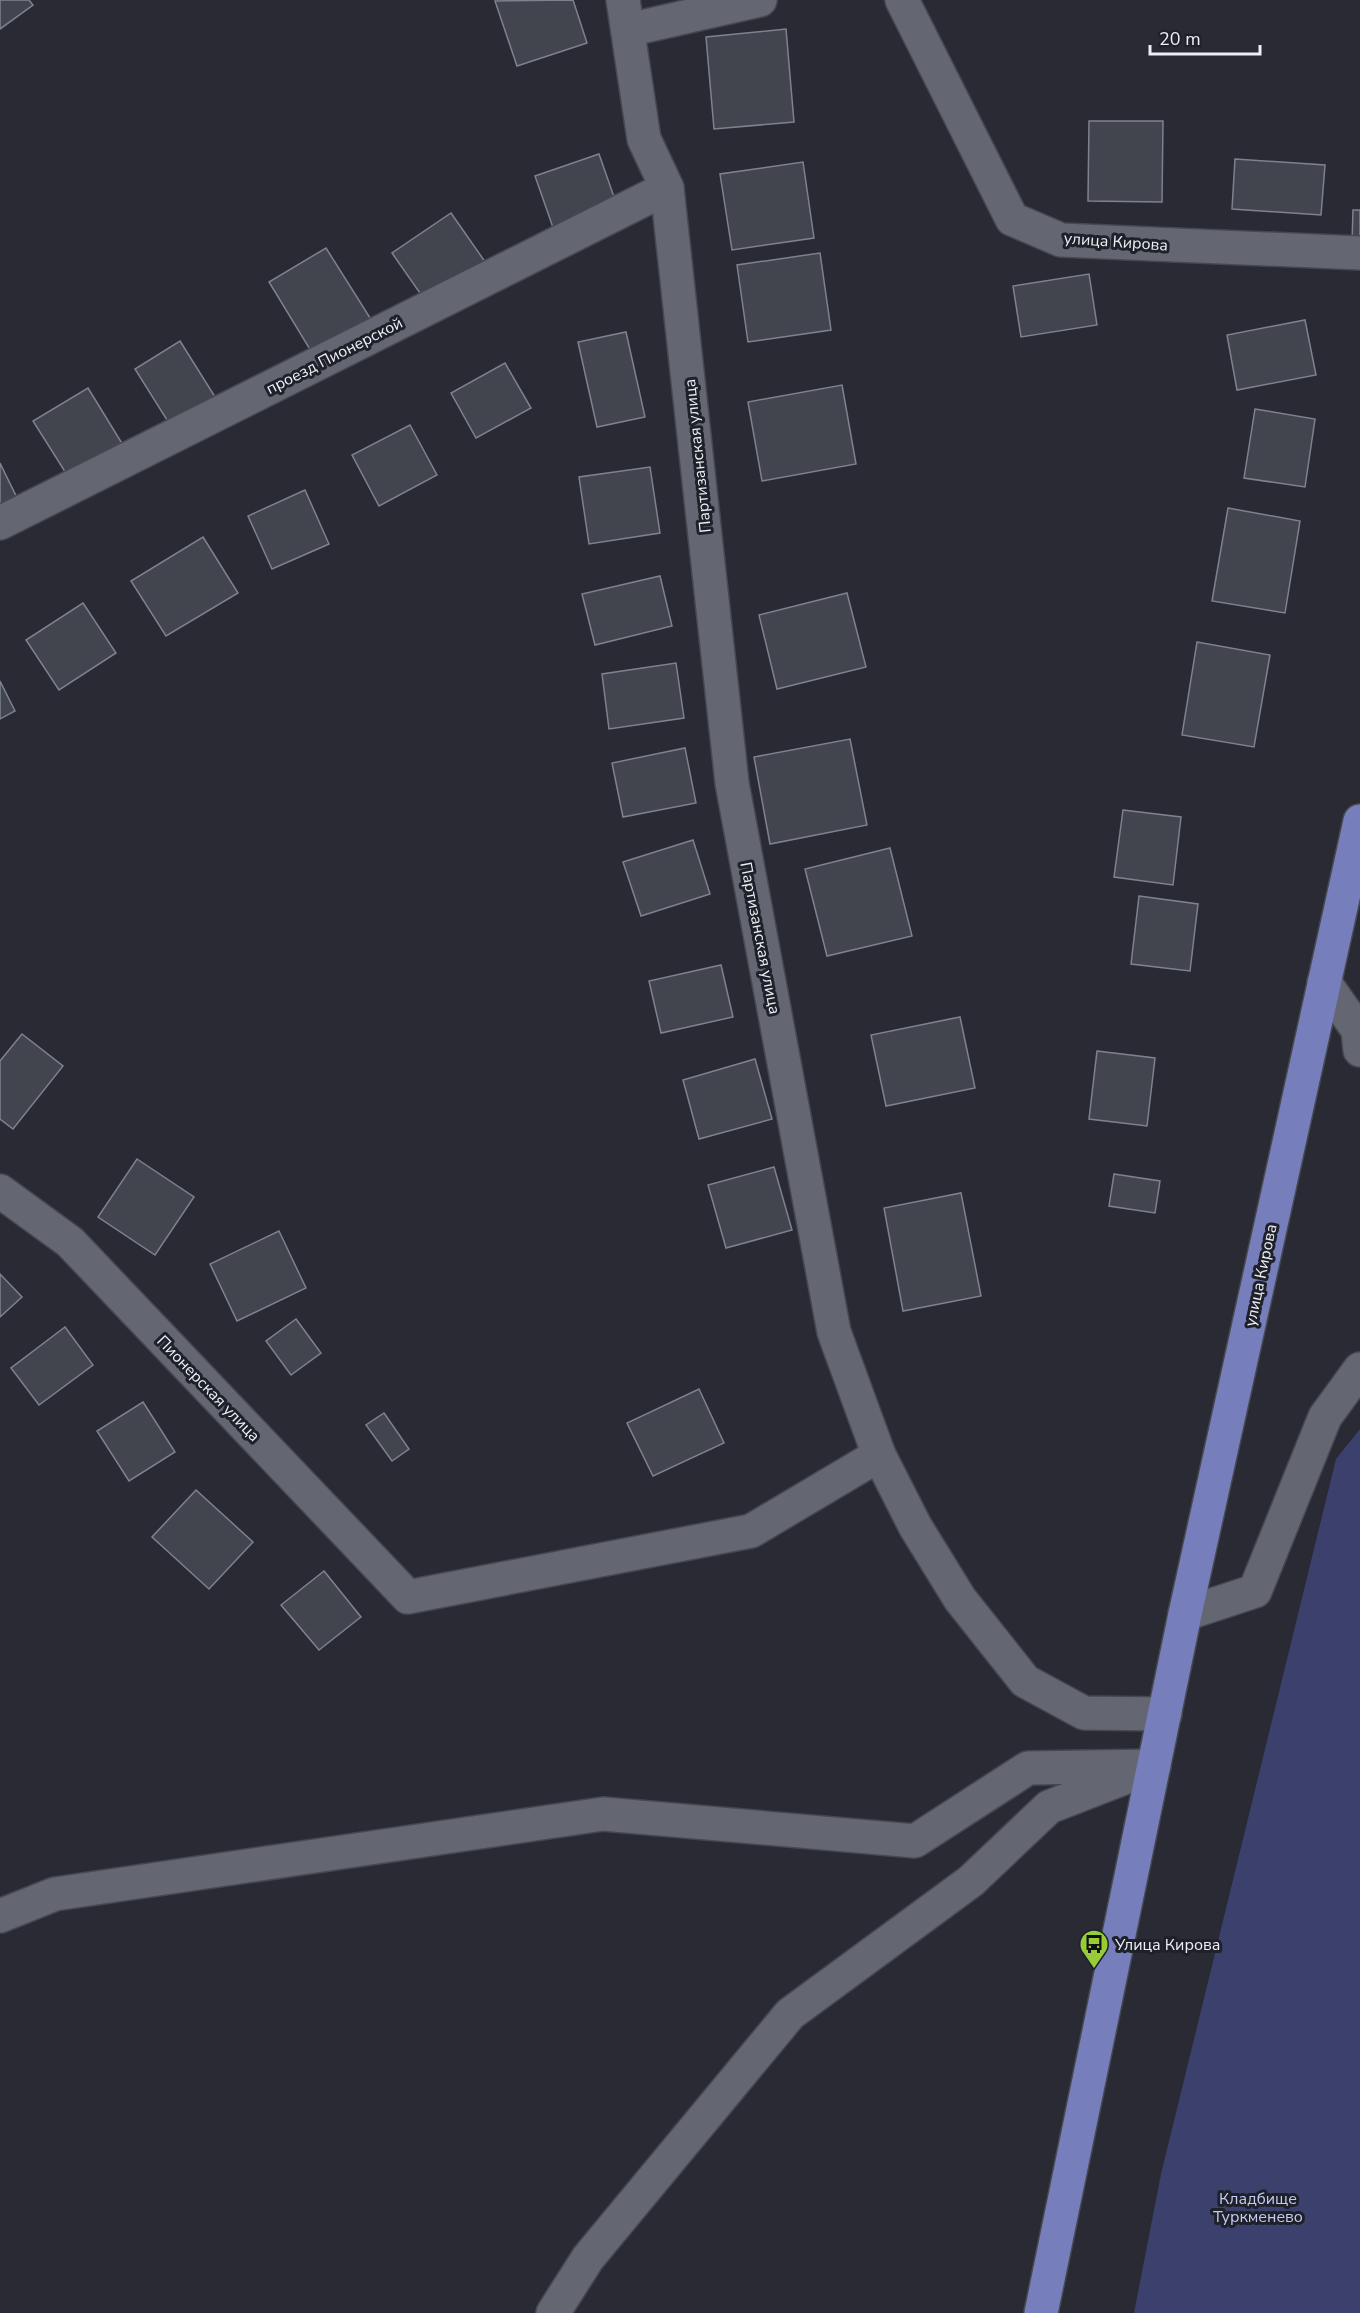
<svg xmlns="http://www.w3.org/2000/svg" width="1360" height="2313" viewBox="0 0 1360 2313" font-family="'Nunito Sans',sans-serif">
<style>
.green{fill:#3b406c}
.building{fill:#42444e;stroke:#7f828d;stroke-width:1.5}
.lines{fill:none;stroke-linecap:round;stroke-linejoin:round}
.minor-casing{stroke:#46484f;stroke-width:36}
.major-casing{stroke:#46484f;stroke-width:36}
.minor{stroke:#646671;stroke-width:33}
.major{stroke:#777ebc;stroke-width:33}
.labels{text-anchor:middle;stroke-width:6;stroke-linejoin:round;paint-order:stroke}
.street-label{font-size:16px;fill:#eeeff5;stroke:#1f212a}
.poi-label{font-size:16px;fill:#eeeff5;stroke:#1f212a;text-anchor:start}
.park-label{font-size:16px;fill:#c4cbf2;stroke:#1f212a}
</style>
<rect width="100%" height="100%" fill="#292a34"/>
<path class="green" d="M1360,1429v884h-226l27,-139 175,-715z"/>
<g class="building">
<path d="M0,0h29l4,5 -33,24z"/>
<path d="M573,0l14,43 -70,23 -22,-65z"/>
<path d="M786,29l8,93 -80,7 -8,-92z"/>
<path d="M1089,121h74l-1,81 -74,-1z"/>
<path d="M599,154l21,60 -64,22 -21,-60z"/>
<path d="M1235,159l90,6 -4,50 -89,-6z"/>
<path d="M803,162l11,76 -82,12 -12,-76z"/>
<path d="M1353,210h7v33h-8z"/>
<path d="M451,213l37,53 -59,40 -37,-53z"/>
<path d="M326,248l46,73 -58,35 -45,-74z"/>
<path d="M820,253l11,77 -83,12 -11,-77z"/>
<path d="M1089,274l8,51 -76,12 -8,-51z"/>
<path d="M1305,320l11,55 -79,15 -10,-55z"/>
<path d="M626,332l19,85 -48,10 -19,-85z"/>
<path d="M180,341l37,59 -45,28 -37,-59z"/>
<path d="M505,363l26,45 -55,30 -25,-45z"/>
<path d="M842,385l14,79 -94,17 -14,-79z"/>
<path d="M88,388l35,57 -54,33 -36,-57z"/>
<path d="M1255,409l60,10 -10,68 -61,-9z"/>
<path d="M410,425l27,50 -58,31 -27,-51z"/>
<path d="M0,463l23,47 -23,11z"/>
<path d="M650,467l10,66 -71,11 -10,-67z"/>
<path d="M305,490l24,54 -57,25 -24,-53z"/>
<path d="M1228,508l72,13 -15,92 -73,-12z"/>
<path d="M203,537l35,56 -72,43 -35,-55z"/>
<path d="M660,576l12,50 -77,19 -13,-51z"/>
<path d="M847,593l19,74 -89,22 -18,-74z"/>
<path d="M83,603l33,50 -57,37 -33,-50z"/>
<path d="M1197,642l73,13 -16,92 -72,-12z"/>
<path d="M676,663l8,55 -75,11 -7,-55z"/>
<path d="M0,681l15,30 -15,8z"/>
<path d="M850,739l17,86 -97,19 -16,-87z"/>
<path d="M685,748l11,55 -73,14 -11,-54z"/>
<path d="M1123,810l58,7 -8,68 -59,-8z"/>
<path d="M693,840l17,54 -69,22 -18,-54z"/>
<path d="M890,848l22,88 -85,20 -22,-87z"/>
<path d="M1139,896l59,8 -8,67 -59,-7z"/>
<path d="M721,965l12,52 -72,16 -12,-52z"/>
<path d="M960,1017l15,71 -89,18 -15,-71z"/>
<path d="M22,1034l41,32 -50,63 -13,-10v-58z"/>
<path d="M1097,1051l58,7 -8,68 -58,-7z"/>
<path d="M755,1059l17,60 -73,20 -16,-59z"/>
<path d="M137,1159l57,38 -39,58 -57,-38z"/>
<path d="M774,1167l18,63 -66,18 -18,-63z"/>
<path d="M1114,1174l46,7 -5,32 -46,-7z"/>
<path d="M961,1193l20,103 -78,15 -19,-103z"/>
<path d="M279,1231l27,57 -69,33 -27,-57z"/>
<path d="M0,1274l22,23 -22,20z"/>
<path d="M296,1319l25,34 -30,22 -25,-34z"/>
<path d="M65,1327l28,38 -54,40 -28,-37z"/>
<path d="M699,1389l25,54 -71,33 -26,-53z"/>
<path d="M143,1402l32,50 -46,29 -32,-50z"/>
<path d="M384,1413l25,36 -17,12 -26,-36z"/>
<path d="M196,1490l57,52 -44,47 -57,-52z"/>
<path d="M324,1571l37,46 -42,33 -38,-45z"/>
</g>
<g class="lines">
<g class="minor-casing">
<g id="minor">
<path d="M623,0l21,139 23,49 65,595 102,549 45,123 36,71 45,73 65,82 59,32 81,1"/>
<path d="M902,0l110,219 49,21 299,13"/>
<path d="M628,30l132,-30"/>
<path d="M0,523l667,-335"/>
<path d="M1324,982l34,48 2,20"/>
<path d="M0,1191l70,51 338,355 343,-66 128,-76"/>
<path d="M1185,1614l70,-23 70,-174 35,-48"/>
<path d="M0,1916l55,-22 548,-80 312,27 113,-73 126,-2"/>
<path d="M553,2313l35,-55 202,-244 181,-133 78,-74 85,-33"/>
</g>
</g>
<g class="major-casing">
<path id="major" d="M1041,2313l144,-699 175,-793"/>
</g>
<use href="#minor" class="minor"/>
<use href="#major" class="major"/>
</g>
<defs>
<g id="bus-pin" transform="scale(1.5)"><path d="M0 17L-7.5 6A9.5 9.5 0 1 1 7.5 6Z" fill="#97cc38" stroke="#1f212a"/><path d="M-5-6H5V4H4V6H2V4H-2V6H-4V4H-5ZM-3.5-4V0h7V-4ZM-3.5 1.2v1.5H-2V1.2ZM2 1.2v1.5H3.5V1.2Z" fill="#111"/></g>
</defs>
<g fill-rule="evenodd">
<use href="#bus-pin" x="1094" y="1944"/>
</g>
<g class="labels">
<g class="street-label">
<text transform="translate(1116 241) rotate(4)" y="6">улица Кирова</text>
<text transform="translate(334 355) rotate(-27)" y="6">проезд Пионерской</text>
<text transform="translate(697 456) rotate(-96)" y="6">Партизанская улица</text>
<text transform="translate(761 938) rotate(79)" y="6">Партизанская улица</text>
<text transform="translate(1260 1275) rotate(-78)" y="6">улица Кирова</text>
<text transform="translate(209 1388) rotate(46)" y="6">Пионерская улица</text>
</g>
<g class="poi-label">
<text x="1115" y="1950">Улица Кирова</text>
</g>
<g class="park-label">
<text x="1258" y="2204">Кладбище<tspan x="1258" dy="18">Туркменево</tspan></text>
</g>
</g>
<path d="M1150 45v9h110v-9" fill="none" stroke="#eeeff5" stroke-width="3"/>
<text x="1159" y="45" font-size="18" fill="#eeeff5" stroke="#1f212a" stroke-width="4.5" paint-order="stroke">20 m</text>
</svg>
